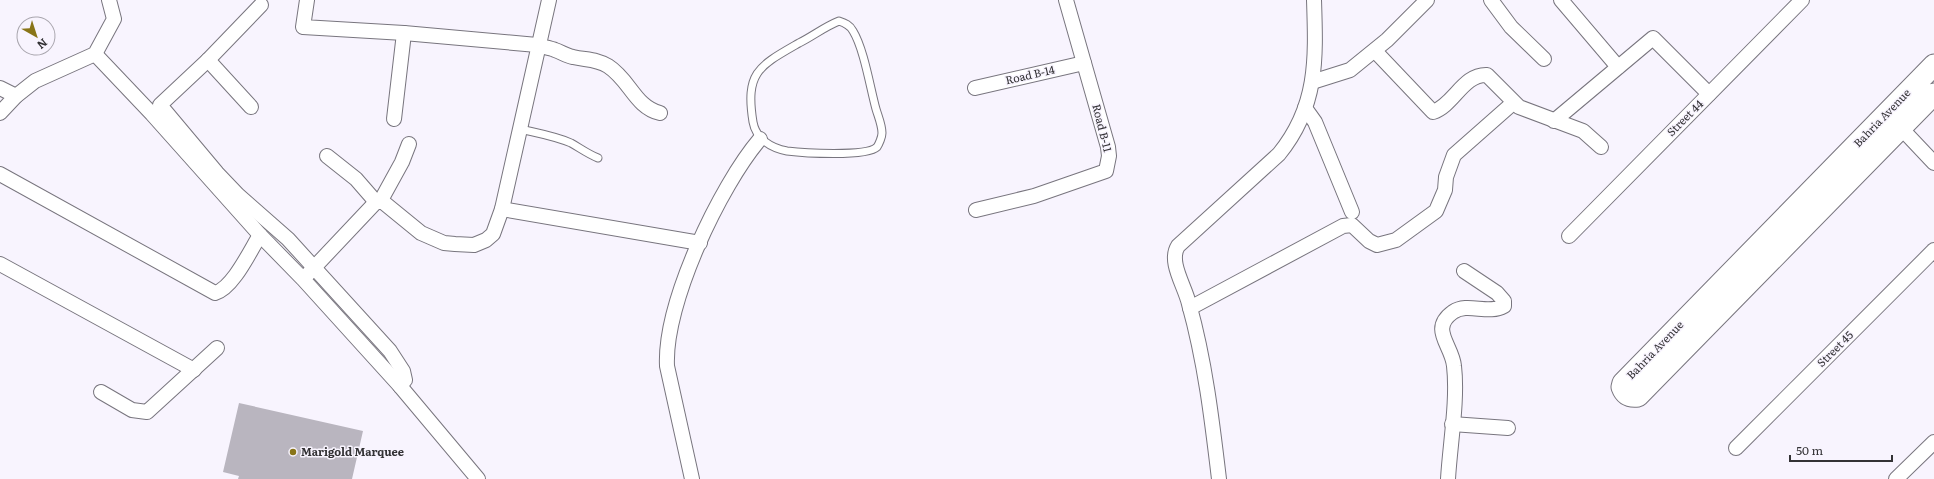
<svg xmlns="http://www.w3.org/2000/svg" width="1934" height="479" viewBox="0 0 1934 479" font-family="Literata,serif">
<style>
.building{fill:#b9b5bf}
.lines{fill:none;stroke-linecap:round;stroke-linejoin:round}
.lane-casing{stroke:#78757e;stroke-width:9}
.street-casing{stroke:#78757e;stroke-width:16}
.secondary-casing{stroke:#78757e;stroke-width:23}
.lane{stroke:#fff;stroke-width:7}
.street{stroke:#fff;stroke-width:14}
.secondary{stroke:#fff;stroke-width:21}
.poi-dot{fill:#897518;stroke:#f8f4fe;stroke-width:1.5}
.labels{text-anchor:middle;stroke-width:3;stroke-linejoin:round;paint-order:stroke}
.street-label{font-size:11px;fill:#333235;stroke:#f8f4fe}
.poi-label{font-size:11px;font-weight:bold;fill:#333235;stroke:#f8f4fe;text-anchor:start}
</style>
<rect width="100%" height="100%" fill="#f8f4fe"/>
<path class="building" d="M239,403l124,28 -11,48h-114l1,-3 -16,-4z"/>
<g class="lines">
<g class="lane-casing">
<g id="lane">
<path d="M839,21c6,2 11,4 14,10 11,18 17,56 23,78 2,7 6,16 6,24 0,4 -3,11 -5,14 -10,10 -75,6 -90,4 -16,-3 -31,-12 -34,-29 -8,-50 6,-56 46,-79 14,-7 25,-16 40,-22z"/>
<path d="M520,129c17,4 35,7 51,14 9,5 17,11 27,15"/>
</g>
</g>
<g class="street-casing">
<g id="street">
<path d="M307,0l-4,27 101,6 133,12c6,2 13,3 18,5 6,2 12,6 18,7 13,3 24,2 35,9 22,14 27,41 52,47"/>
<path d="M1491,0l20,27 33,32"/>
<path d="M1561,0l57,67"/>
<path d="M261,5l-53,55 -48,45 57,68 21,22 50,44 102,112 13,20 2,9 -5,6"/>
<path d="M1375,51l58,61c21,-7 30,-38 54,-37l32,32 64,24 18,16"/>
<path d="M95,54l57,60 108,121 43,44 97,107 78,93"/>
<path d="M208,60l43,47"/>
<path d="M1312,82l38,-12 37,-30 40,-40"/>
<path d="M0,88l16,8"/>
<path d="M975,88l109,-25"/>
<path d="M1305,108l10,14 37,90"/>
<path d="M0,113l16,-17 19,-15 60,-27 19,-35 -5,-19"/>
<path d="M394,119l10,-86"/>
<path d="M1554,121l99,-83 56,56"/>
<path d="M1900,127l34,36"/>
<path d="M327,156l29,23 20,23"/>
<path d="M0,174l215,119c18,-5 35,-42 45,-58"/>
<path d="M380,202l22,-40 7,-18"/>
<path d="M502,209l198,34"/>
<path d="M976,210l58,-14 72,-25 3,-15 -1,-9 -42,-147"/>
<path d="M1569,236l233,-236"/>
<path d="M0,264l194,106"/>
<path d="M308,274l68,-72h7l38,31 23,10 11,1 19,1 12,-5 7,-6 9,-25 47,-209"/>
<path d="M1190,308l153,-82 9,-1 17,16 8,4 19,-5 40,-29 9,-21 1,-13 8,-22 59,-52"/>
<path d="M101,392l31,18 15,2 70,-64"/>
<path d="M1452,424l56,4"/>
<path d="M1736,448l198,-198"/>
<path d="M692,479l-25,-113c-3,-63 53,-180 93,-227"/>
<path d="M1219,479c-7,-59 -14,-118 -30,-175 -4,-18 -21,-42 -11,-58l101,-92c39,-48 37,-95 35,-154"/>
<path d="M1448,479c2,-35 10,-79 6,-113 -2,-21 -25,-37 -1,-54 15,-10 35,3 51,-6v-5l-7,-8 -33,-22"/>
<path d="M1896,479l38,-37"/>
</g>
</g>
<g class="secondary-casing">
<path id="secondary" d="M1934,65l-311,318 -1,4c3,8 8,10 16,9l296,-302"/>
</g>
<use href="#lane" class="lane"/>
<use href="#street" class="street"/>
<use href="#secondary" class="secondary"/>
</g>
<circle class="poi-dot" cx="293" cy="452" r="4"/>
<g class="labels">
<g class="street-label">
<text transform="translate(1030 75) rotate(-13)" y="4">Road B-14</text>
<text transform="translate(1685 118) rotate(-45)" y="4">Street 44</text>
<text transform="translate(1882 118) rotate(-46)" y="4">Bahria Avenue</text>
<text transform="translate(1102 128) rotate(76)" y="4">Road B-11</text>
<text transform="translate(1835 349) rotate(-45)" y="4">Street 45</text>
<text transform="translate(1655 350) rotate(-46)" y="4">Bahria Avenue</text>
</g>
<g class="poi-label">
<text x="301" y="456">Marigold Marquee</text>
</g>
</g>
<g transform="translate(36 36) rotate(141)"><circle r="19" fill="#f8f4fe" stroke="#a9a6ae"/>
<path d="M0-3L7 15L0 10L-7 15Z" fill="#897518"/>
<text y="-6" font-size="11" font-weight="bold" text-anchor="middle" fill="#333235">N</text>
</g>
<path d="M1790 455v6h102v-6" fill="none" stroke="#333235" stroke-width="2"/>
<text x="1796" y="455" font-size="12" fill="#333235" stroke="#f8f4fe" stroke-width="3" paint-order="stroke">50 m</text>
</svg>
